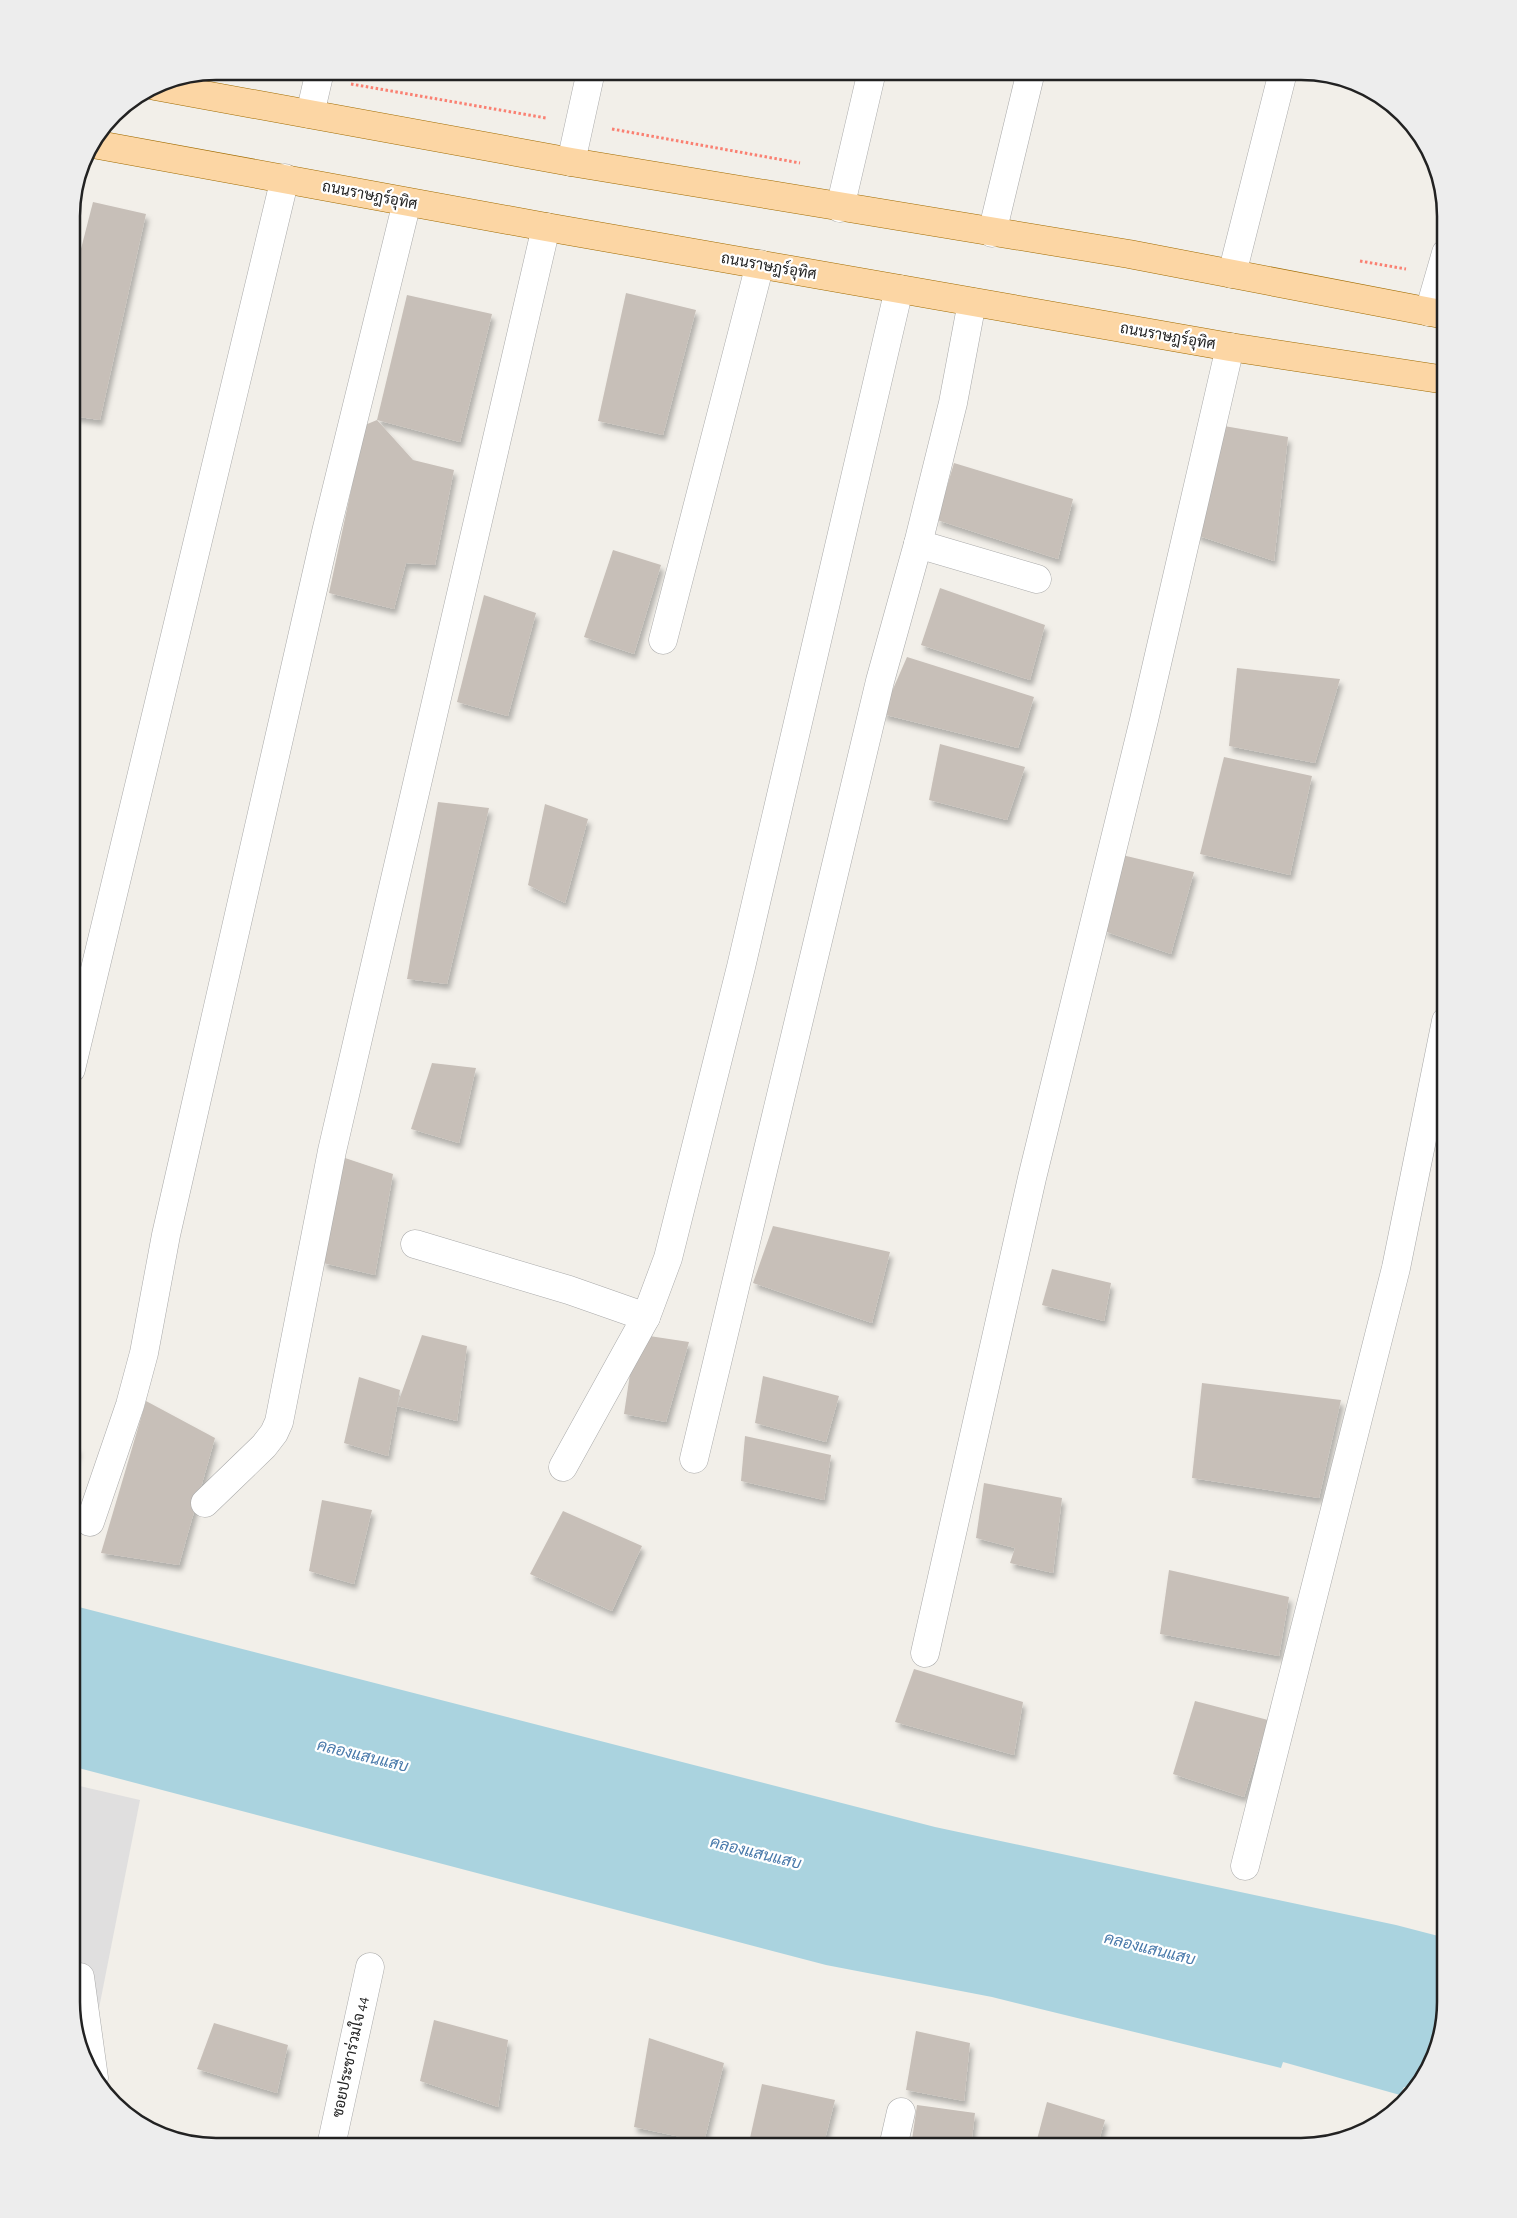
<svg xmlns="http://www.w3.org/2000/svg" width="1517" height="2218" viewBox="0 0 1517 2218" font-family="'Alegreya Sans',Sarabun,sans-serif">
<style>
.residential{fill:#e0dfdf}
.water{fill:#aad3df}
.building{fill:#c7bfb8;filter:url(#shadow)}
.lines{fill:none;stroke-linecap:round;stroke-linejoin:round}
.minor-casing{stroke:#a9a9a9;stroke-width:29}
.primary-casing{stroke:#a06b00;stroke-width:29}
.path{stroke:#fa8072;stroke-width:3;stroke-dasharray:2.5 2.5;stroke-linecap:butt}
.minor{stroke:#fff;stroke-width:28}
.primary{stroke:#fcd6a4;stroke-width:28}
.labels{text-anchor:middle;stroke-width:4.5;stroke-linejoin:round;paint-order:stroke}
.street-label{font-size:15px;fill:#222;stroke:#fff}
.water-label{font-size:16px;font-style:italic;fill:#4a7aab;stroke:#fff}
.rim{fill:none;stroke:#222;stroke-width:2.5}
</style>
<defs>
<filter id="shadow"><feDropShadow dx="3" dy="5.5" stdDeviation="2.5" flood-color="#0004"/></filter>
</defs>
<rect width="100%" height="100%" fill="#f2efe9"/>
<path class="residential" d="M71,1784l69,16 -52,264 -17,-62z"/>
<path class="water" d="M71,1605l864,222 461,98 50,13v65l-20,72 -13,13 -9,-1 -4,8 -117,-33 -2,6 -289,-71 -166,-32 -755,-199z"/>
<g class="building">
<path d="M93,202l53,12 -46,206 -28,-4v-132z"/>
<path d="M626,293l70,17 -33,125 -65,-14z"/>
<path d="M407,295l85,19 -32,128 -83,-22z"/>
<path d="M377,420l36,40 41,10 -19,95 -29,-2 -12,46 -65,-16 36,-168z"/>
<path d="M1224,426l64,11 -14,124 -78,-26z"/>
<path d="M954,463l119,36 -15,60 -121,-39z"/>
<path d="M613,550l48,15 -27,89 -50,-17z"/>
<path d="M940,588l105,37 -15,55 -109,-35z"/>
<path d="M484,595l52,18 -28,103 -51,-14z"/>
<path d="M907,657l127,40 -16,51 -136,-34z"/>
<path d="M1237,668l103,11 -25,84 -86,-17z"/>
<path d="M940,744l85,23 -18,53 -78,-20z"/>
<path d="M1224,757l88,19 -22,99 -90,-21z"/>
<path d="M438,802l51,6 -42,176 -40,-5z"/>
<path d="M545,804l43,15 -23,84 -37,-18z"/>
<path d="M1122,855l72,17 -23,82 -67,-23z"/>
<path d="M432,1063l44,5 -17,75 -48,-14z"/>
<path d="M342,1157l51,17 -18,101 -52,-12z"/>
<path d="M773,1226l117,26 -18,71 -119,-40z"/>
<path d="M1052,1269l59,14 -7,38 -62,-16z"/>
<path d="M636,1334l53,8 -23,80 -42,-8z"/>
<path d="M422,1335l45,11 -10,75 -60,-15z"/>
<path d="M763,1376l76,20 -13,46 -71,-19z"/>
<path d="M359,1377l41,13 -12,66 -44,-13z"/>
<path d="M1202,1383l139,17 -22,98 -127,-20z"/>
<path d="M146,1401l69,37 -36,127 -78,-12z"/>
<path d="M745,1436l86,19 -7,45 -83,-19z"/>
<path d="M71,1447l7,1 -6,20h-1z"/>
<path d="M984,1483l78,15 -9,75 -43,-10 5,-15 -39,-10z"/>
<path d="M322,1500l50,10 -18,74 -45,-13z"/>
<path d="M563,1511l79,35 -30,65 -82,-37z"/>
<path d="M1169,1570l120,27 -10,59 -119,-22z"/>
<path d="M914,1669l109,33 -9,53 -119,-33z"/>
<path d="M1195,1701l73,19 -24,77 -71,-23z"/>
<path d="M434,2020l74,20 -10,67 -78,-26z"/>
<path d="M214,2023l74,22 -11,48 -80,-24z"/>
<path d="M916,2031l54,12 -6,58 -58,-11z"/>
<path d="M649,2038l75,25 -20,79 -70,-15z"/>
<path d="M762,2084l73,16 -12,47h-75z"/>
<path d="M1047,2102l58,18 -8,27h-62z"/>
<path d="M917,2105l58,8 -4,34h-60z"/>
</g>
<g class="lines">
<g class="minor-casing">
<g id="minor">
<path d="M310,114l10,-43"/>
<path d="M571,162l20,-91"/>
<path d="M840,208l32,-137"/>
<path d="M992,233l39,-162"/>
<path d="M1232,274l51,-202"/>
<path d="M1429,312l17,-59"/>
<path d="M918,544l119,35"/>
<path d="M663,640l97,-376"/>
<path d="M71,1069l214,-891"/>
<path d="M415,1244l154,46 77,27"/>
<path d="M694,1459l186,-778 38,-137 35,-141 19,-101"/>
<path d="M563,1467l83,-150 22,-59 73,-291 158,-678"/>
<path d="M205,1503l59,-57 10,-13 5,-11 53,-271 214,-924"/>
<path d="M90,1522l40,-117 14,-52 22,-118 160,-703 81,-330"/>
<path d="M925,1653l107,-475 112,-458 86,-373"/>
<path d="M1245,1866l151,-598 50,-247"/>
<path d="M80,1977l14,101"/>
<path d="M331,2146l39,-179"/>
<path d="M893,2147l8,-35"/>
</g>
</g>
<g class="primary-casing">
<g id="primary">
<path d="M155,86l416,76 558,92 317,61"/>
<path d="M93,144l453,83 684,120 216,33"/>
</g>
</g>
<g class="path">
<path d="M351,84l195,34"/>
<path d="M612,129l188,34"/>
<path d="M1360,261l46,8"/>
</g>
<use href="#minor" class="minor"/>
<use href="#primary" class="primary"/>
</g>
<g class="labels">
<g class="street-label">
<text transform="translate(370 195) rotate(11)" y="5">ถนนราษฎร์อุทิศ</text>
<text transform="translate(769 266) rotate(10)" y="5">ถนนราษฎร์อุทิศ</text>
<text transform="translate(1168 336) rotate(10)" y="5">ถนนราษฎร์อุทิศ</text>
<text transform="translate(350 2057) rotate(-78)" y="5">ซอยประชาร่วมใจ 44</text>
</g>
<g class="water-label">
<text transform="translate(363 1755) rotate(14)" y="6">คลองแสนแสบ</text>
<text transform="translate(756 1852) rotate(14)" y="6">คลองแสนแสบ</text>
<text transform="translate(1150 1948) rotate(14)" y="6">คลองแสนแสบ</text>
</g>
</g>
<path d="M0 0H1517V2218H0ZM216 80H1301A136 136 0 0 1 1437 216V2002A136 136 0 0 1 1301 2138H216A136 136 0 0 1 80 2002V216A136 136 0 0 1 216 80Z" fill="#ededed" fill-rule="evenodd"/>
<path class="rim" d="M216 80H1301A136 136 0 0 1 1437 216V2002A136 136 0 0 1 1301 2138H216A136 136 0 0 1 80 2002V216A136 136 0 0 1 216 80Z"/>
</svg>
